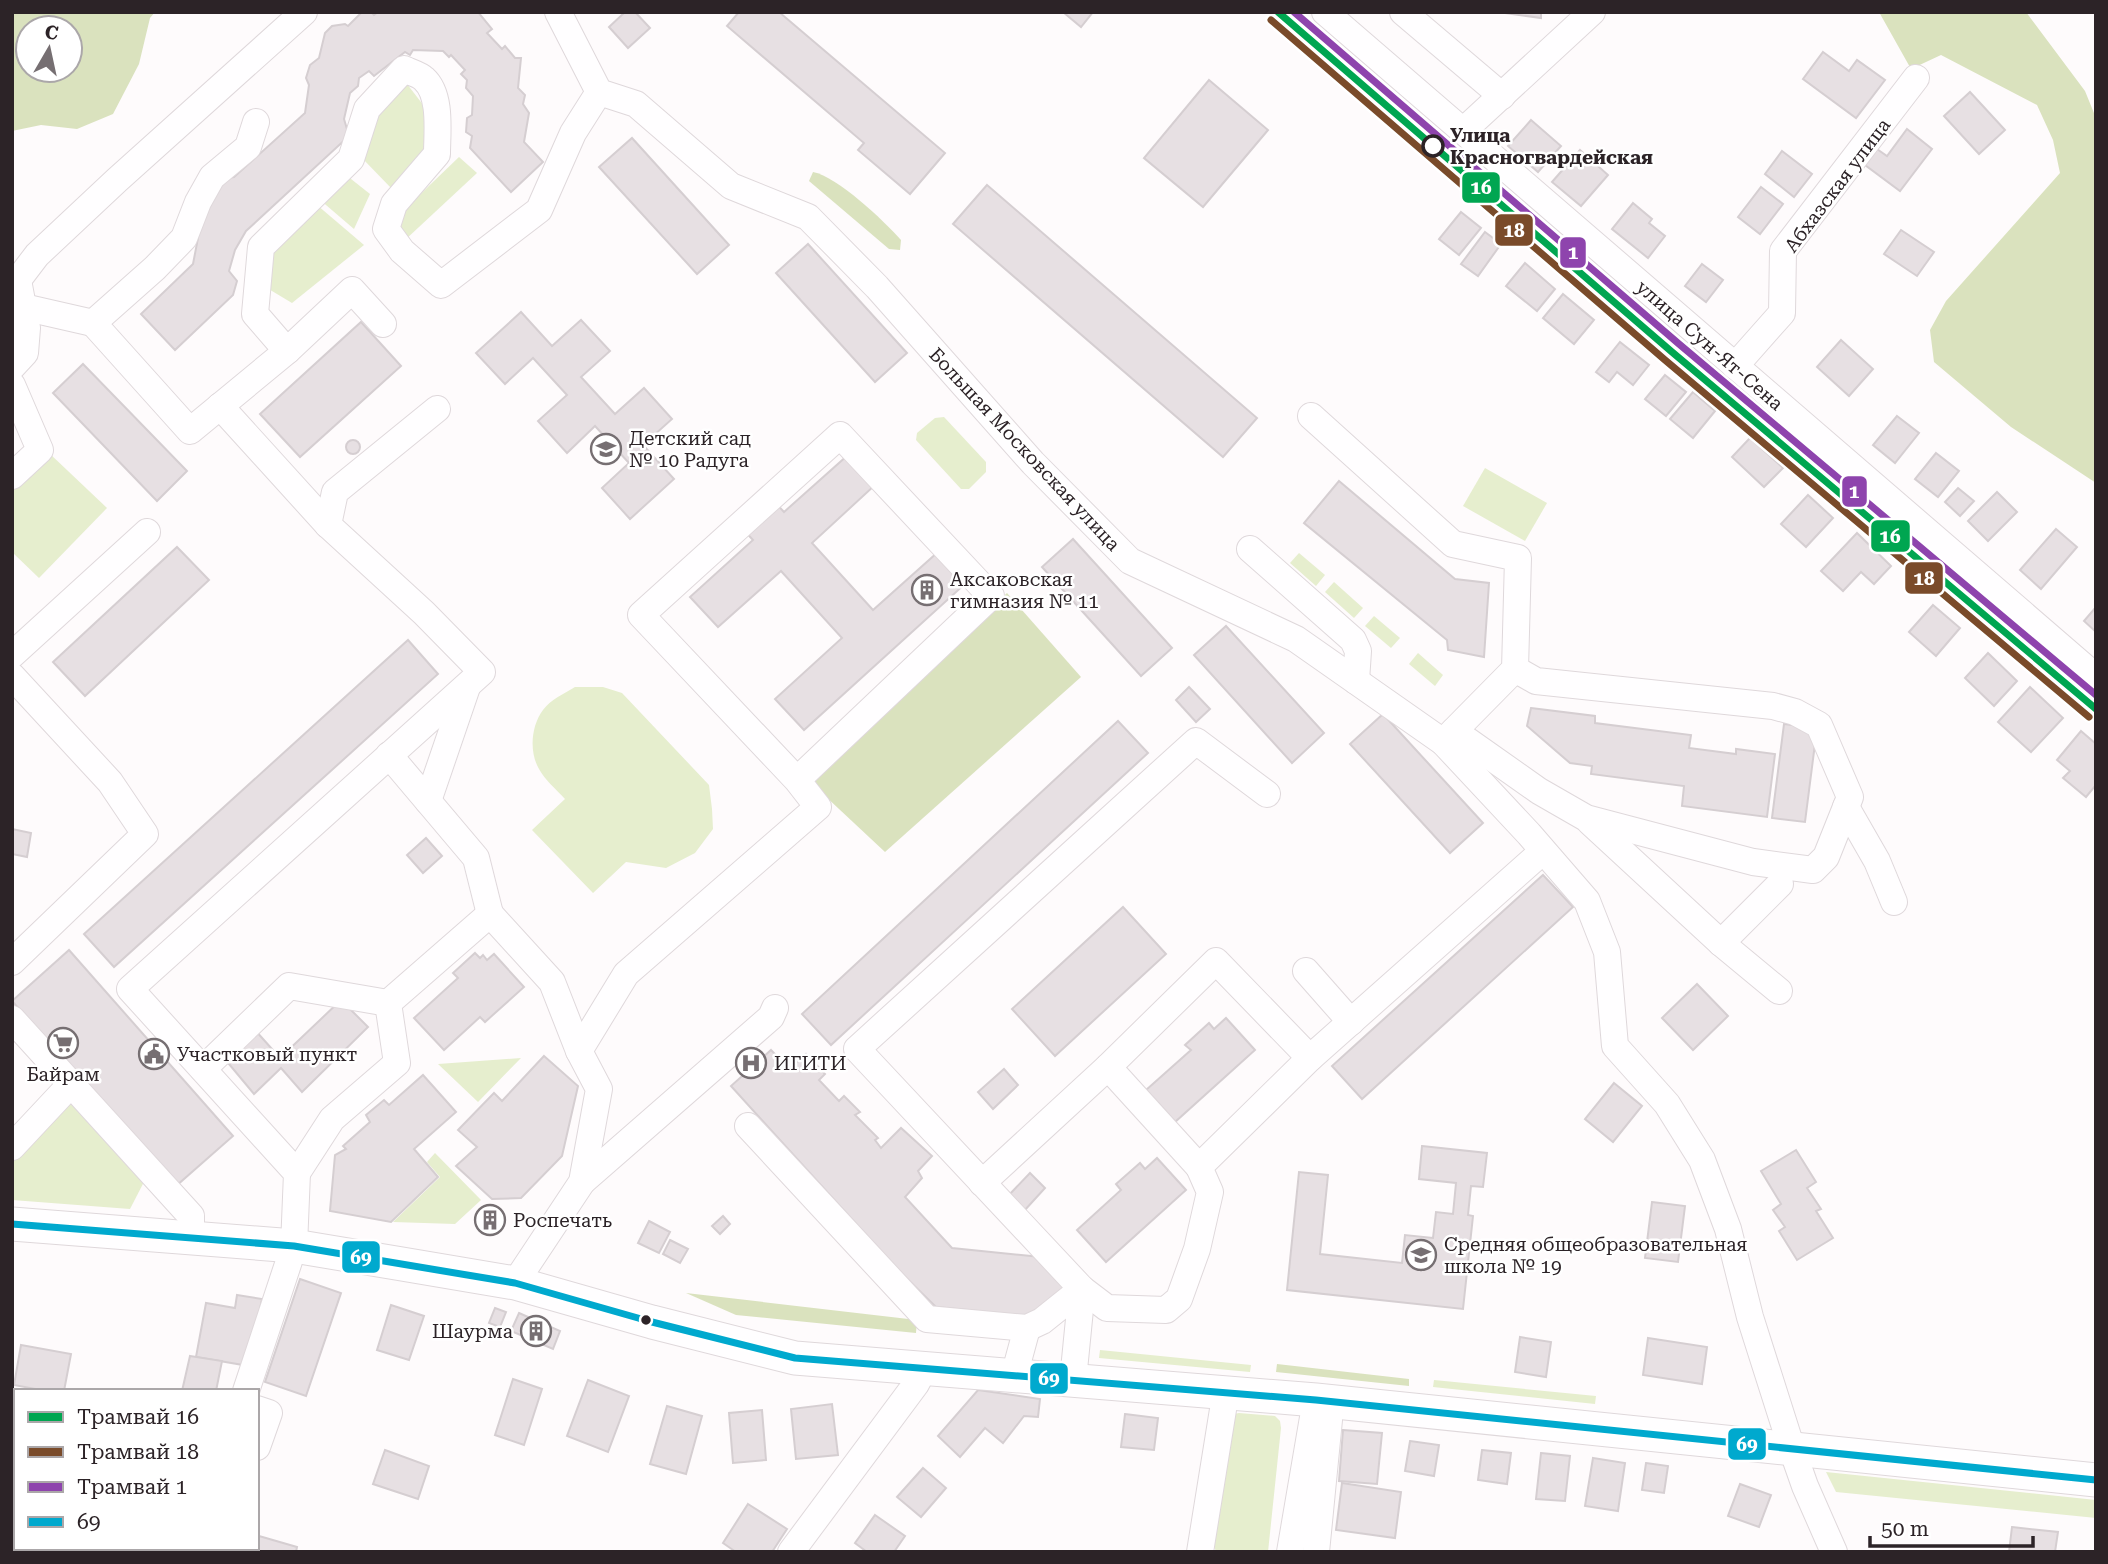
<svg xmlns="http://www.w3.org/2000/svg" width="2108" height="1564" viewBox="0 0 2108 1564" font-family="'Roboto Serif',serif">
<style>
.green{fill:#e6eece}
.forest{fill:#dae2be;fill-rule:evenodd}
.building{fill:#e7e0e3;stroke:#d5ced1;stroke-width:2}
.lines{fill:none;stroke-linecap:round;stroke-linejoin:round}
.minor-casing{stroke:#dfd8db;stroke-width:28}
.major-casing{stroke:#dfd8db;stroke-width:35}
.minor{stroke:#fffeff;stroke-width:26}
.major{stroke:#fffeff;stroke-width:33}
.bus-1-casing{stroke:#fff;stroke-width:12}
.bus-1{stroke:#00a9ce;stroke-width:7}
.tram-1-casing{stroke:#fff;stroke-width:12}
.tram-2-casing{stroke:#fff;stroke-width:12}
.tram-3-casing{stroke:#fff;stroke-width:12}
.tram-1{stroke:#00a651;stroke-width:7}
.tram-2{stroke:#7a4b2a;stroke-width:7}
.tram-3{stroke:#8e44ad;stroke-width:7}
.stop-dot{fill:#fff;stroke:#2c2327;stroke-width:3.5}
.bus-dot{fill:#2c2327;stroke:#fff;stroke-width:2.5}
.labels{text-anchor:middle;stroke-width:5;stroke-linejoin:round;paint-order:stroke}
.stop-label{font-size:19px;font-weight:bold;fill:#2c2327;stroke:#fff;text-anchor:start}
.street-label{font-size:19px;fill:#2c2327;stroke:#fff}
.poi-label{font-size:19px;fill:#2c2327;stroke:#fff;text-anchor:start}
.line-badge{stroke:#fff;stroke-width:2.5}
.badge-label{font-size:19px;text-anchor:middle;font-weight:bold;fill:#fff}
</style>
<rect width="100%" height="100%" fill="#fefbfc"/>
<g class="green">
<path d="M407,84l17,22v54l-31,30 -32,-33 13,-47z"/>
<path d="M459,157l18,16 -72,67 -6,-13 7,-19z"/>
<path d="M346,175l24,19 -16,35 -35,-30z"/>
<path d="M317,205l47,40 -72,58 -25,-15 5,-41z"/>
<path d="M944,417l42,45v10l-17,17h-8l-45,-49 1,-7 18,-15z"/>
<path d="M49,453l58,55 -68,70 -27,-26v-61z"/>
<path d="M1485,468l62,35 -22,38 -62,-35z"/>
<path d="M1299,553l26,22 -9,11 -26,-23z"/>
<path d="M1334,582l29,26 -9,10 -29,-26z"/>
<path d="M1374,616l26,22 -9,10 -26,-22z"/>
<path d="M1418,653l25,22 -8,11 -26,-22z"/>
<path d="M575,687h28l19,6 87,92 3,24 1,20 -18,24 -29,15 -40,-6 -33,31 -61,-63 33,-31c-9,-10 -20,-19 -26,-30 -10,-17 -8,-43 4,-59 8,-11 21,-16 32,-23z"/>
<path d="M521,1058l-43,44 -40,-38z"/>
<path d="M69,1095l77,83 -16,31 -118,-9v-45z"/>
<path d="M435,1153l46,47 -26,24 -62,-2 47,-45 -13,-15z"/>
<path d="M1100,1350l151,15 -1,7 -151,-14z"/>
<path d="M1434,1380l162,16 -1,8 -162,-17z"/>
<path d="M1239,1413l36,3 5,5 1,7 -13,124h-51l-5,-7 22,-131z"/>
<path d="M1826,1472l270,28v18l-260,-26z"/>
</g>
<g class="forest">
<path d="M12,12h143l-5,6 -11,46 -26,50 -36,15 -36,-4 -29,6zM28,28h42v42h-42z"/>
<path d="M1879,12h147l59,79 11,27v365l-85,-56 -77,-65 -4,-32 16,-29 114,-128 -7,-33 -16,-35 -96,-50 -30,14z"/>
<path d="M813,172c25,5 70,48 88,68l-1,10 -11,-1 -80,-68z"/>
<path d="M1007,593l74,84 -196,175 -77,-72z"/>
<path d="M686,1293l231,27 -1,13 -180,-18z"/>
<path d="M1277,1364l132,15v7l-133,-14z"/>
<path d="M12,1391l4,13v144h171l4,4h-179z"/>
</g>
<g class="building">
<path d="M362,12h9l3,3 4,-3h100l14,17 -5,4 15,16 3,-3 10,12h6l-3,30 7,7 -2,9 6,9 -5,29 19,20 -32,30 -41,-44 2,-12 -6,-4 1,-14 5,-3 1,-19 -7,-8 1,-8 -6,-6 4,-4 -14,-15 -2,2 -6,-6 -30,-1 -3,5 -5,-3 -31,24 -5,-5 -10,7 -1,8 -8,7 -6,26 5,17 -103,95 -11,19 -6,21 8,10 -4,14 -58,55 -34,-36 52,-50 5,-26 -4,-8 27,-51 13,-2 71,-64 4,-28 -3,-7 4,-13 9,-7 6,-25 7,-7 13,-2 3,2z"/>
<path d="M625,12h10l15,16 -22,20 -19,-21z"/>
<path d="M739,12h40l166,141 -35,41 -52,-44 6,-7 -137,-117z"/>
<path d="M1063,12h30l-12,15z"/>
<path d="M1498,12h43v6z"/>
<path d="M1823,52l26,19 8,-11 28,20 -29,38 -53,-39z"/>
<path d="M1209,80l59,50 -65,77 -59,-49z"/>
<path d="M1970,92l35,38 -26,24 -35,-38z"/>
<path d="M1531,120l30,26 -23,26 -30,-26z"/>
<path d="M1907,129l25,20 -32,42 -35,-26 12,-16 10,7z"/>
<path d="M632,138l97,107 -32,29 -98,-107z"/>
<path d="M1580,150l28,25 -27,31 -29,-24z"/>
<path d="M1782,151l30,23 -18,23 -29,-23z"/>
<path d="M987,185l270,233 -34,39 -270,-233z"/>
<path d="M1761,187l22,17 -23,30 -22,-17z"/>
<path d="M1633,203l19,16 -3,4 16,13 -17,22 -36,-29z"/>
<path d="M1461,212l20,16 -22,27 -20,-16z"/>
<path d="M1901,230l33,22 -17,24 -33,-22z"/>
<path d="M1485,232l16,12 -23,32 -17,-12z"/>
<path d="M808,244l99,109 -32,29 -99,-109z"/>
<path d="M1525,263l30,26 -18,22 -31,-25z"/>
<path d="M1702,264l21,16 -17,22 -21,-16z"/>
<path d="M1563,294l31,26 -20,24 -31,-26z"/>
<path d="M521,312l31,34 29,-26 29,31 -29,26 34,37 29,-26 28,31 -29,26 31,34 -44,40 -28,-31 27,-25 -34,-37 -28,27 -29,-32 29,-26 -34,-37 -28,26 -29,-31z"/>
<path d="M361,322l40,44 -101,91 -40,-43z"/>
<path d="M1841,340l32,29 -24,27 -32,-29z"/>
<path d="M1620,342l29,23 -16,20 -16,-13 -8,10 -13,-10z"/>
<path d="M83,364l104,107 -30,30 -104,-108z"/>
<path d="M1665,375l21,17 -20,24 -21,-17z"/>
<path d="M1693,392l22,19 -22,27 -23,-19z"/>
<path d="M1897,416l22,17 -24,30 -22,-18z"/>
<path d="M1750,438l33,30 -19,19 -32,-30z"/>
<circle cx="353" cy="447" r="7"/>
<path d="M1936,453l23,18 -21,26 -23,-18z"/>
<path d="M848,455l27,30 -63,58 61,67 65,-58 28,31 -162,147 -29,-31 67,-61 -61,-67 -63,56 -28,-30 63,-57 -12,-13 31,-28 12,13z"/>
<path d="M1339,481l116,98 34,4 -5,74 -36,-7 -1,-10 -143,-117z"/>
<path d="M1958,488l16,13 -14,15 -15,-14z"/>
<path d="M1997,492l20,20 -29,29 -20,-20z"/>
<path d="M1808,495l25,23 -27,29 -25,-23z"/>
<path d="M2056,529l21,18 -36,42 -21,-19z"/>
<path d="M1857,533l34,33 -17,18 -13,-12 -18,19 -22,-20z"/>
<path d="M1073,539l99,109 -31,28 -99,-109z"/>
<path d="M177,547l32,33 -124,116 -32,-34z"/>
<path d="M1933,605l27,23 -24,28 -27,-24z"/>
<path d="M2096,607v25l-12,-11z"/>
<path d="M1226,626l98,107 -32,30 -98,-108z"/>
<path d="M408,640l30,34 -324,293 -30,-33z"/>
<path d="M1988,653l29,28 -23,25 -29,-28z"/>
<path d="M1189,687l21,22 -14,13 -20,-22z"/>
<path d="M2030,687l33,31 -32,34 -33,-30z"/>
<path d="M1531,708l64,8v7l96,12 -2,13 47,6v-5l39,5 -8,63 -85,-11 2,-20 -93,-12 1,-8 -22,-3 -43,-37z"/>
<path d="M1383,714l100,109 -33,30 -100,-109z"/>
<path d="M1118,721l30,32 -317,292 -29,-31z"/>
<path d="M1784,724l33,4 -12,94 -33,-4z"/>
<path d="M2081,731l15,13v41l-10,12 -23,-19 7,-7 -13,-11z"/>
<path d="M12,829l19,4 -4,24 -15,-3z"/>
<path d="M426,838l16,18 -19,17 -16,-18z"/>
<path d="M1543,875l30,32 -211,192 -30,-33z"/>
<path d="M1123,907l43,47 -111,102 -43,-47z"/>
<path d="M69,950l164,186 -57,50 -164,-185z"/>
<path d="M475,953l5,5 3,-3 4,5 7,-6 30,33 -39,35 -5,-5 -36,33 -30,-32 44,-40 -5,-5z"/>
<path d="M1697,984l31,32 -35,34 -31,-32z"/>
<path d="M341,1000l27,27 -66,65 -21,-24 -27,26 -30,-36 31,-28 25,28z"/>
<path d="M1226,1018l29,32 -80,72 -29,-32 45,-40 -6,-5 24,-22 5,6z"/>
<path d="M771,1050l18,19 17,-15 19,20 -6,6 20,21 5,-5 16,16 -5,3 23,23 -3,2 6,8 20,-20 31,28 -14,15 4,7 -17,19 47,51 89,9 29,28 -31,32 -103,-10 -40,-39 -165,-182z"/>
<path d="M544,1056l34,30 -16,70 -41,42 -29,1 -36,-33 21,-19 -19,-17 36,-37 8,8z"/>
<path d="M1004,1069l14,16 -25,24 -15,-17z"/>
<path d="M423,1075l33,37 -42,37 24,28 -47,45 -61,-11 5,-56 11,-6 -3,-3 27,-24 -4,-7 18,-15 5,5z"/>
<path d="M1614,1083l28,23 -29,36 -28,-23z"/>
<path d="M1422,1146l65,7 -4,34 -12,-1 -3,29 5,1 -10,93 -176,-19 12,-118 29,3 -8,79 82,9 3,-28 28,3 3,-26 17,2 3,-31 -37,-4z"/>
<path d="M1796,1150l20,32 -9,6 14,21 -5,2 17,27 -36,22 -18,-29 6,-4 -12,-17 8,-6 -20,-33z"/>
<path d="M1157,1158l29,32 -80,72 -29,-32 44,-40 -5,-6 24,-21 5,6z"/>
<path d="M1030,1173l15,15 -21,23 -16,-15z"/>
<path d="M1652,1202l33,4 -7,56 -33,-4z"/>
<path d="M492,1212l7,7 -11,10 -6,-8z"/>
<path d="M723,1216l7,8 -10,10 -8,-8z"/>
<path d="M649,1221l21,11 -11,21 -21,-10z"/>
<path d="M670,1240l18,9 -8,14 -17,-9z"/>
<path d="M300,1279l41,14 -35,103 -41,-14z"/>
<path d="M237,1295l25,4 -13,67 -53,-9 10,-54 29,5z"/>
<path d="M391,1305l33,11 -15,44 -32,-10z"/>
<path d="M495,1308l11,4 -6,15 -11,-4z"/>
<path d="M519,1313l41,18 -7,18 -42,-18z"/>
<path d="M1520,1337l31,5 -5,35 -31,-5z"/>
<path d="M1648,1338l59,9 -5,37 -59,-9z"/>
<path d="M21,1345l50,9 -7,37h-18l-32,-6z"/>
<path d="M190,1356l32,5 -6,30h-34z"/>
<path d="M513,1379l29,10 -18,56 -29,-10z"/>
<path d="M588,1380l41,16 -21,56 -41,-16z"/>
<path d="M978,1390l62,9 -2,18 -14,-1 -21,27 -18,-15 -25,29 -22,-21z"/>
<path d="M832,1404l6,51 -42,4 -5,-50z"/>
<path d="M667,1406l35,10 -16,58 -36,-10z"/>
<path d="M762,1410l4,50 -33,3 -4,-50z"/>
<path d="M1125,1414l33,4 -4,32 -33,-3z"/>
<path d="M1343,1430l39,3 -5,51 -38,-3z"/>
<path d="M1410,1441l29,4 -5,31 -29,-5z"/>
<path d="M385,1450l44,16 -11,33 -45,-15z"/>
<path d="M1482,1450l29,3 -4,31 -29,-4z"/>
<path d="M1541,1453l29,3 -5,45 -29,-2z"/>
<path d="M1593,1458l32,5 -7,48 -33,-5z"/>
<path d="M1646,1463l22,3 -4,27 -22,-3z"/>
<path d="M923,1468l23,20 -25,29 -24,-20z"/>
<path d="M1342,1483l59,9 -6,46 -59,-8z"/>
<path d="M1740,1484l31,11 -12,32 -31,-11z"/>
<path d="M748,1504l39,25 -15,23h-36l-13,-9z"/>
<path d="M875,1515l30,21 -11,16h-27l-12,-9z"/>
<path d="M2012,1527l46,5 -3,20h-46z"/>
<path d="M259,1536l38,11 -1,5h-41z"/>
<path d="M16,1546v2h22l3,4h-27l-2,-3z"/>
</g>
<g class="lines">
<g class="minor-casing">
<g id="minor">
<path d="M558,12l41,80 37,12 95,82 77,31 69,70 156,176 97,98 166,78 147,103 86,92 58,67 20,51 8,94 52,58 35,56 26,69 22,88 42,132 13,37 29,66"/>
<path d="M1325,12l771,665"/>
<path d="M1403,12l99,84"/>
<path d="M256,122l-8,25 -36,30 -14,25 -14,36 -29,30 -62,55 97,108 97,-80 65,-61 31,34"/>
<path d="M1463,131l129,-119"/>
<path d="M12,283l6,-3 19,-25 80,-75 187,-168"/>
<path d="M23,307l70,16"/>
<path d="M287,351l-32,-37 6,-67 90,-88 16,-50 37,-40c5,3 15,5 20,10 18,16 13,54 13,75l-43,50 -8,25 16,22 39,34 98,-75 34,-77 26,-41"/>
<path d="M1735,366l47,-53 1,-62 133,-173"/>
<path d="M12,367l13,-14 2,-25 -9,-48"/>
<path d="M12,385l28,65 -28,26"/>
<path d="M220,406l108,119"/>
<path d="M1311,416l142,128 65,14 -3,111 -72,73"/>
<path d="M1250,549l103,91 5,11 -2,30"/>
<path d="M12,655l135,-123"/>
<path d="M12,676l98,106 35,52 -133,128"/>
<path d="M1454,731l85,60 47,27 167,44 60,8 13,-13 24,-60 -31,-72 -24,-13 -22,-6 -237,-25 -21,-12"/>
<path d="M389,755l87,103 14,56"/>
<path d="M428,801l39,-114"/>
<path d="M1846,807l31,54 17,41"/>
<path d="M1590,822l131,121 58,48"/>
<path d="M1721,943l59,-59"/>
<path d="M1306,971l45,51"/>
<path d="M12,1019l179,197v21"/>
<path d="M579,1051l47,-77 192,-167 -21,-27 -156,-165 199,-180 151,161 -194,184"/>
<path d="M1108,1067l91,100"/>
<path d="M203,1069l86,-83 99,17"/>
<path d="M748,1126l179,193 100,9 15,-7 40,-32 25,19 59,2 13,-11 18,-50 13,-57 -11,-25 111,-109 233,-207"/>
<path d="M12,1147l59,-63"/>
<path d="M297,1173l35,-54 65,-56 -9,-60 102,-89 62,68 27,69 20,38 -17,93 -67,101"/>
<path d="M582,1182l189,-165 4,-9"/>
<path d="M982,1183l126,-116 108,-106 94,97"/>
<path d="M1014,1376l13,-48"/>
<path d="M1073,1380l9,-91 -225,-240 339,-308 71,53"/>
<path d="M246,1391l48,-145 3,-73 -167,-184 352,-317 -58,-59 -96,-88 7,-33 102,-83"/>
<path d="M257,1409l12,4 -12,34"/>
<path d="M791,1552l125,-168 8,-15"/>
<path d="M1200,1552l26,-161"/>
<path d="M1290,1552l26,-152"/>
<path d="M1316,1552l13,-132"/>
</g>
</g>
<g class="major-casing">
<path id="major" d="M12,1224l282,22 108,18 113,19 137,39 143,36 521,42 780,80"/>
</g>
<use href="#minor" class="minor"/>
<use href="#major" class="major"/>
<g class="bus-1-casing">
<path id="bus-1" d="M12,1224l282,22 221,37 137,39 143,36 521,42 780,80"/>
</g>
<use href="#bus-1" class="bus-1"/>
<g class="tram-1-casing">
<path id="tram-1" d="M1278,12l394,340 424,357"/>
</g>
<g class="tram-2-casing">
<path id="tram-2" d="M1271,20l394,340 424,357"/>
</g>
<g class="tram-3-casing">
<path id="tram-3" d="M1294,12l385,332 417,351"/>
</g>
<use href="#tram-1" class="tram-1"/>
<use href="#tram-2" class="tram-2"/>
<use href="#tram-3" class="tram-3"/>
</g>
<defs>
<g id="school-ring" transform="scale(1.575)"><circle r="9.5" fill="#fff" stroke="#766f72" stroke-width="1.5"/><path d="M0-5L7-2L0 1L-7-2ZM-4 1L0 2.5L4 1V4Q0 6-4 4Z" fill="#766f72"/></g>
<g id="building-ring" transform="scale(1.575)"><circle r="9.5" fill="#fff" stroke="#766f72" stroke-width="1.5"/><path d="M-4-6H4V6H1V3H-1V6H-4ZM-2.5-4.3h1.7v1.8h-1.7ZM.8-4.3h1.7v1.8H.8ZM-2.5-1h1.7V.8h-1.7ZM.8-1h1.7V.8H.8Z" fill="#766f72"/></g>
<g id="supermarket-ring" transform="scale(1.575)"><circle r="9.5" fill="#fff" stroke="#766f72" stroke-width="1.5"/><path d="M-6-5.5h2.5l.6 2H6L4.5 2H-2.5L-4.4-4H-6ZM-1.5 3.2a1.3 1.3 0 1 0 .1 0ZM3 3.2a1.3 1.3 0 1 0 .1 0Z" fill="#766f72"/></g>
<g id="civic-ring" transform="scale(1.575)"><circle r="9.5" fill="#fff" stroke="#766f72" stroke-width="1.5"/><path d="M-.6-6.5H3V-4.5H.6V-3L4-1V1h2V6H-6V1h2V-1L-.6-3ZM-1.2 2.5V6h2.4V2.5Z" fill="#766f72"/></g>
<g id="hospital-ring" transform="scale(1.575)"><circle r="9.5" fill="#fff" stroke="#766f72" stroke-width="1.5"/><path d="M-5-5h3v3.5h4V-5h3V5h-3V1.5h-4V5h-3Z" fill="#766f72"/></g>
</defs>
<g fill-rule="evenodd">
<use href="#school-ring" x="606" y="449"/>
<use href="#building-ring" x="927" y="590"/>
<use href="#supermarket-ring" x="63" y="1043"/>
<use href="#civic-ring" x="154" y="1054"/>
<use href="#hospital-ring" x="751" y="1063"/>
<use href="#building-ring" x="490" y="1220"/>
<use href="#school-ring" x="1421" y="1255"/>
<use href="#building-ring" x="536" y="1331"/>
</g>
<circle class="stop-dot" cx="1433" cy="146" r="10"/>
<circle class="bus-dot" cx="646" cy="1320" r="6"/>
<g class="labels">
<g class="stop-label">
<text x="1450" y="142">Улица<tspan x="1450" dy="22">Красногвардейская</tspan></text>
</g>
<g class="street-label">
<text transform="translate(1837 185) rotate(-53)" y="7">Абхазская улица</text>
<text transform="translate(1710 345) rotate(41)" y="7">улица Сун-Ят-Сена</text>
<text transform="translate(1025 449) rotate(47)" y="7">Большая Московская улица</text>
</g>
<g class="poi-label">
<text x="629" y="445">Детский сад<tspan x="629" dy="22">№ 10 Радуга</tspan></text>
<text x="950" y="586">Аксаковская<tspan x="950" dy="22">гимназия № 11</tspan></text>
<text x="177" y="1061">Участковый пункт</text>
<text x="774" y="1070">ИГИТИ</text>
<text x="63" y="1081" text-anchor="middle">Байрам</text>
<text x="513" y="1227">Роспечать</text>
<text x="1444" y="1251">Средняя общеобразовательная<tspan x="1444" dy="22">школа № 19</tspan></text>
<text x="513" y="1338" text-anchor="end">Шаурма</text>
</g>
</g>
<g class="line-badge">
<rect x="1461" y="171" width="40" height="33" rx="7" fill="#00a651"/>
<rect x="1494" y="213" width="40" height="34" rx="7" fill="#7a4b2a"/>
<rect x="1559" y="236" width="28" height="33" rx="7" fill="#8e44ad"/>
<rect x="1841" y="475" width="27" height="33" rx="7" fill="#8e44ad"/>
<rect x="1870" y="519" width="41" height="34" rx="7" fill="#00a651"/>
<rect x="1904" y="561" width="40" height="34" rx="7" fill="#7a4b2a"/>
<rect x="341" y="1240" width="40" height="34" rx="7" fill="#00a9ce"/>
<rect x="1029" y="1362" width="40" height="33" rx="7" fill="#00a9ce"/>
<rect x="1727" y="1427" width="40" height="34" rx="7" fill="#00a9ce"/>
</g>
<g class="badge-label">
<text x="1481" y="194">16</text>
<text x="1514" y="237">18</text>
<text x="1573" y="259">1</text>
<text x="1854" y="498">1</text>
<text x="1890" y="543">16</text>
<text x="1924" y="585">18</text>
<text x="361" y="1264">69</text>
<text x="1049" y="1385">69</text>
<text x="1747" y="1451">69</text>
</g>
<rect width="2108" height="1564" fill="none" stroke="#2c2327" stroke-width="28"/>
<rect x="14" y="1389" width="245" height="161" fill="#ffffff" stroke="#aba7a9" stroke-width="2"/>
<rect x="28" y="1412" width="35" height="10" fill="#00a651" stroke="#aba7a9" stroke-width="2"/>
<text x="77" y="1424" font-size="21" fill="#2c2327">Трамвай 16</text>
<rect x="28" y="1447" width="35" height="10" fill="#7a4b2a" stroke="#aba7a9" stroke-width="2"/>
<text x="77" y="1459" font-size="21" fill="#2c2327">Трамвай 18</text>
<rect x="28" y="1482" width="35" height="10" fill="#8e44ad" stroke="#aba7a9" stroke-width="2"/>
<text x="77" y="1494" font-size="21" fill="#2c2327">Трамвай 1</text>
<rect x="28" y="1517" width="35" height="10" fill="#00a9ce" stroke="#aba7a9" stroke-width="2"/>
<text x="77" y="1529" font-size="21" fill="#2c2327">69</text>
<g transform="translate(49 49) rotate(9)"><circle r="33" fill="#ffffff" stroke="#aba7a9" stroke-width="2"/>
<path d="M0-5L12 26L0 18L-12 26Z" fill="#766f72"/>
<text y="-10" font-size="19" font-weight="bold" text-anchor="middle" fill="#2c2327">С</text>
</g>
<path d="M1870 1536v10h163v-10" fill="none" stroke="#2c2327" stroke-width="3.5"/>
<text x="1881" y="1536" font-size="21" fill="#2c2327" stroke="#ffffff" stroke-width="5" paint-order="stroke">50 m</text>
</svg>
